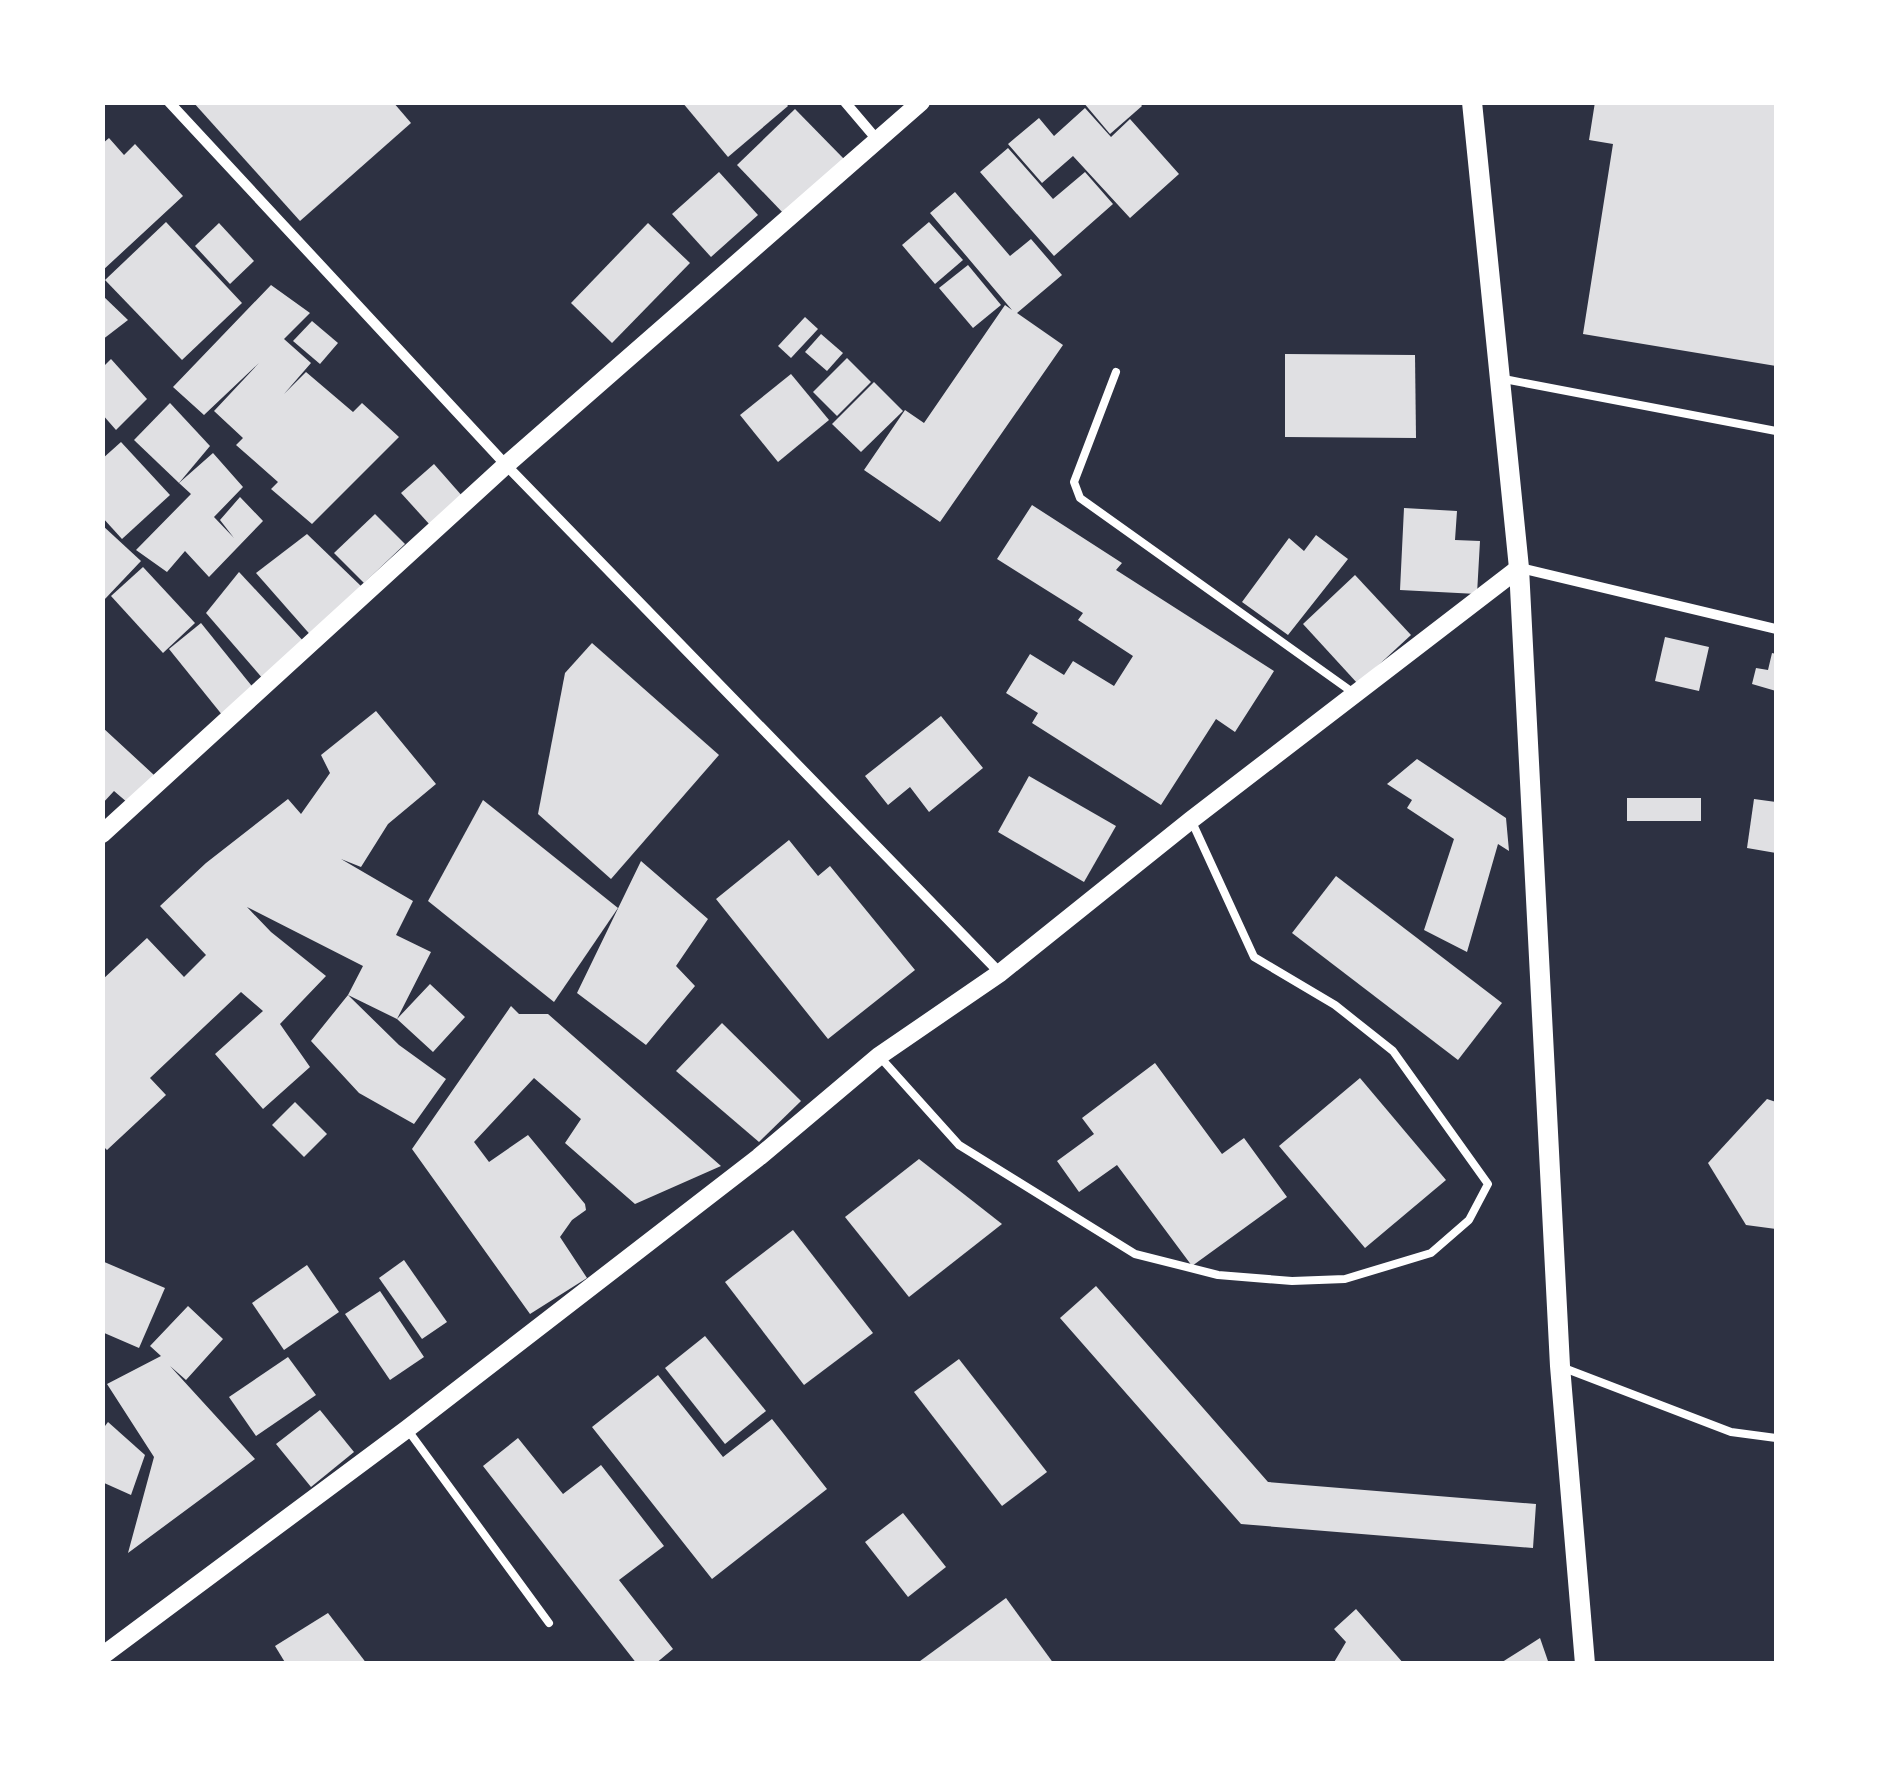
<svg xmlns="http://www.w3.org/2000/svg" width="1879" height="1766" viewBox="0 0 1879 1766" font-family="Manrope,sans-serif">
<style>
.building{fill:#e0e0e3}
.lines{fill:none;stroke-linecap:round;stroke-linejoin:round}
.service{stroke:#fff;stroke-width:8}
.minor{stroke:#fff;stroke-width:10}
.tertiary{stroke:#fff;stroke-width:18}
.secondary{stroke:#fff;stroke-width:20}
</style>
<rect width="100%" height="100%" fill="#2d3142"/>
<g class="building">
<path d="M193,102h200l18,21 -111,98z"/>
<path d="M682,102h103l3,4 -60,51z"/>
<path d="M1083,102h56l3,4 -32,28z"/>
<path d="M1595,102h181v264l-193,-32 30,-190 -24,-4z"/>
<path d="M1085,108l26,29 19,-18 49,55 -49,44 -57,-62 -31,27 -34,-39 31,-26 15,18z"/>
<path d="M795,109l49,50 -59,56 -48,-50z"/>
<path d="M109,138l15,17 11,-11 48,52 -81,75v-127z"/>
<path d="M1008,148l45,51 32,-27 28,32 -59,52 -74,-84z"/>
<path d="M719,172l39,43 -47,42 -39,-43z"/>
<path d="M955,192l55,64 21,-17 31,36 -45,38 46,32 -123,177 -76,-52 41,-60 19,13 81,-118 7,5 -82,-97z"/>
<path d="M166,222l76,81 -60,57 -77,-80z"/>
<path d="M929,222l34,38 -28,24 -33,-39z"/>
<path d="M219,223l35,38 -24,23 -35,-38z"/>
<path d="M648,223l42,40 -78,80 -41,-40z"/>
<path d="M968,265l33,40 -28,23 -34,-40z"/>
<path d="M271,285l39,28 -26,26 27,24 -27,31 22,-22 47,40 9,-9 37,34 -87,87 -41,-35 7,-7 -42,-37 7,-7 -29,-27 45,-48 -55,52 -31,-28z"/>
<path d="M102,295l26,25 -26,20z"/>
<path d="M805,317l13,12 -27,29 -13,-12z"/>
<path d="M312,321l26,22 -18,21 -27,-23z"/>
<path d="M821,334l22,19 -16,18 -22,-19z"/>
<path d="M1285,354l130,1 1,83 -131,-1z"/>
<path d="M847,358l24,24 -34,34 -24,-24z"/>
<path d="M111,359l36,40 -31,31 -14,-16v-46z"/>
<path d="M791,374l38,46 -51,42 -38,-47z"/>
<path d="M874,382l29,29 -42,41 -29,-28z"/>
<path d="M170,403l40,43 -31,37 -45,-43z"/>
<path d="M121,442l49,53 -48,44 -20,-22v-58z"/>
<path d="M213,453l30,34 -29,30 20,21 -14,-18 20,-23 23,24 -54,56 -24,-26 -18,21 -31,-22 55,-56 -12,-11z"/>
<path d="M434,464l29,33 -33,28 -29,-32z"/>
<path d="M1032,505l90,58 -6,7 158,101 -39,61 -19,-13 -55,86 -129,-82 6,-10 -32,-20 24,-39 34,21 9,-14 41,25 19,-30 -55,-36 5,-7 -86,-54z"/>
<path d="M1404,508l53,3 -2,29 25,1 -3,53 -77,-4z"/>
<path d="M375,514l30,30 -41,39 -30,-30z"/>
<path d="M102,525l39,36 -37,39 -2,-2z"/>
<path d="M307,534l56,54 -49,51 -58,-66z"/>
<path d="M1316,535l32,24 -60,76 -46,-33 47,-64 15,13z"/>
<path d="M143,567l52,56 -32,30 -52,-57z"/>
<path d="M239,572l67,72 -42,36 -58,-67z"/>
<path d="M1355,575l56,60 -53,49 -55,-60z"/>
<path d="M201,623l54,67 -32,26 -54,-67z"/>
<path d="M1665,637l44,10 -10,44 -44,-10z"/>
<path d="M592,643l127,112 -108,124 -73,-65 27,-141z"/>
<path d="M1772,653l4,1v37l-24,-7 4,-16 12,2z"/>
<path d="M376,711l60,73 -48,40 -27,43 -20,-8 72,42 -17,34 35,17 -34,67 33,-35 35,33 -32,35 -36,-33 -49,-24 51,50 47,34 -32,45 -55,-31 -48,-52 37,-46 15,-29 -116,-59 24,25 55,44 -46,48 30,43 -47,42 -48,-55 48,-43 -22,-19 -91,86 16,17 -59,55 -5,-5v-165l45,-42 37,39 22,-22 -46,-49 46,-43 82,-64 13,15 29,-41 -9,-18z"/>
<path d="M941,716l42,52 -54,44 -19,-25 -22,18 -23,-29z"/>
<path d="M102,727l52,48 -26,28 -14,-12 -12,13z"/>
<path d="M1417,759l89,59 3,33 -11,-7 -31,108 -43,-22 30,-91 -47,-31 5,-8 -25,-16z"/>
<path d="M1029,776l87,50 -32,56 -86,-50z"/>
<rect x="1627" y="798" width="74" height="23"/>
<path d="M1754,799l22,3v51l-29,-5z"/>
<path d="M483,800l135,108 -64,94 -126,-101z"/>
<path d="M789,840l29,36 12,-10 85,104 -87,69 -112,-140z"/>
<path d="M641,861l67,58 -32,47 19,20 -49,59 -69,-52z"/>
<path d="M1336,876l166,127 -44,57 -166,-127z"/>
<path d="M511,1006l8,8h29l173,152 -86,38 -70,-61 16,-24 -47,-41 -60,64 15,20 39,-27 57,69 1,6 -14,10 -12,17 27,41 -57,36 -118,-165z"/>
<path d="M722,1023l79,78 -42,41 -83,-71z"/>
<path d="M1155,1063l67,91 22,-16 43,59 -95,69 -75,-101 -38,27 -22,-31 37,-27 -12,-16z"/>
<path d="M1360,1078l86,102 -81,68 -86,-102z"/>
<path d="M1767,1099l9,3v127l-30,-4 -38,-62z"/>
<path d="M295,1102l32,32 -23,23 -32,-32z"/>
<path d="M919,1159l83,65 -93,73 -64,-80z"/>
<path d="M793,1230l80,103 -69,52 -79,-103z"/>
<path d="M404,1260l43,62 -25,17 -43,-61z"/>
<path d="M102,1261l63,27 -26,60 -37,-16z"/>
<path d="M307,1265l32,47 -55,38 -32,-47z"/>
<path d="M1096,1286l172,196 268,22 -3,44 -292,-24 -181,-206z"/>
<path d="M380,1291l44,66 -34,23 -45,-66z"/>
<path d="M188,1306l35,33 -37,41 -16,-14 85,93 -127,94 26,-96 -47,-73 54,-28 -11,-10z"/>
<path d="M705,1336l61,75 -41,33 -60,-76z"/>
<path d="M288,1357l28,38 -60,41 -27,-39z"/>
<path d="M959,1359l88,113 -45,34 -88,-114z"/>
<path d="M658,1375l65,82 49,-38 55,70 -115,90 -120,-152z"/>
<path d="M320,1410l34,42 -43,35 -35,-43z"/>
<path d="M108,1422l37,33 -14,40 -29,-13v-52z"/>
<path d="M518,1438l45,56 38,-29 63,81 -45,34 54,69 -18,15h-18l-154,-198z"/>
<path d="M903,1513l43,54 -38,30 -43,-55z"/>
<path d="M1006,1598l48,66h-138z"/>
<path d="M1356,1609l48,55h-71l13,-22 -12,-13z"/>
<path d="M328,1613l39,51h-81l-11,-18z"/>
<path d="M1540,1638l9,26h-50z"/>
</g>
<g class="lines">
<g class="service">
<path d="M1116,372l-42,110 6,16 275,196"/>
<path d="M1504,379l272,52"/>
<path d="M879,1056l80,89 176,109 83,21 74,6 53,-2 86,-26 38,-33 19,-36 -95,-133 -58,-46 -81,-48 -62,-135"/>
<path d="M1564,1368l167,64 45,6"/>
<path d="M407,1429l142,194"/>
</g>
<g class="minor">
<path d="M169,102l337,363 494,508"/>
<path d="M845,102l34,40"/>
<path d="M1520,568l256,61"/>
</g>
<g class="tertiary">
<path d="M102,834l404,-369 415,-363"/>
<path d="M102,1656l305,-227 352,-272 120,-101 121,-83 191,-153 328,-252"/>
</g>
<path class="secondary" d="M1472,102l47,466 41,798 25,298"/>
</g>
<rect width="1879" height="1766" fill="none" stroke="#ffffff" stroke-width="210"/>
</svg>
